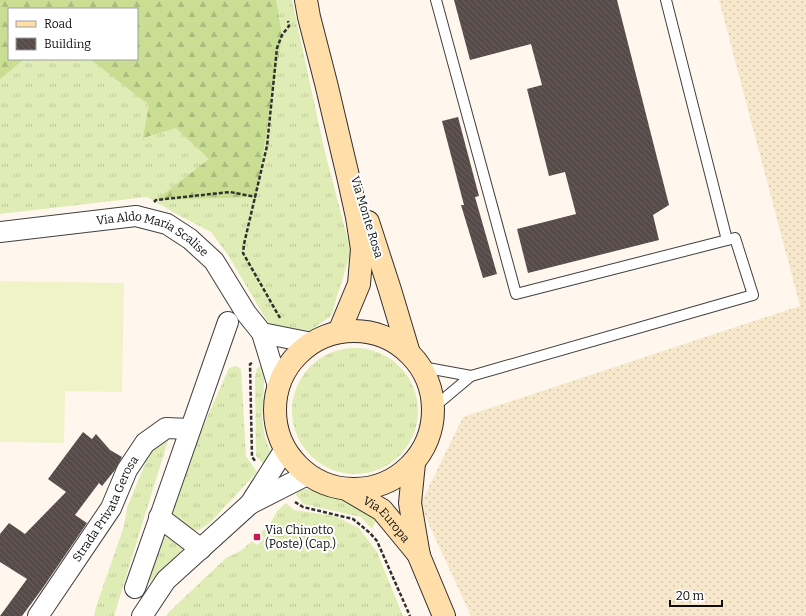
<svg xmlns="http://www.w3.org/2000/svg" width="806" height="616" viewBox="0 0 806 616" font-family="Bitter,serif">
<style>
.farmland{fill:url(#farmland-dots)}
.grass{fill:url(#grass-tufts);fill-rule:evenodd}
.forest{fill:url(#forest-firs)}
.pitch{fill:#eff3c7}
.building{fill:url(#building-back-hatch)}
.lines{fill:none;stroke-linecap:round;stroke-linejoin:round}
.service-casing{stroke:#414141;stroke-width:12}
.minor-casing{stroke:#414141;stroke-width:22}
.secondary-casing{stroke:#303030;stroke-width:24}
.path{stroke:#303030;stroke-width:2.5;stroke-dasharray:4 2;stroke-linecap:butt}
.service{stroke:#fff;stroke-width:10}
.minor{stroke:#fff;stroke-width:20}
.secondary{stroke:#ffdea9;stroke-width:22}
.poi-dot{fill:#c71c52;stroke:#fff;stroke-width:1.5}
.labels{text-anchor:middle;stroke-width:4;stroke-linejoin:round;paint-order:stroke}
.street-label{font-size:12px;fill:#0e0e0e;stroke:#fff}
.poi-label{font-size:12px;fill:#0e0e0e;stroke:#fff;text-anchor:start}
</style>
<defs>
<pattern id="farmland-dots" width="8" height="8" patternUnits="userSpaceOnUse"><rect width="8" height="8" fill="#f7e8cc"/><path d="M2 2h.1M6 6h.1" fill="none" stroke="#d3c6ae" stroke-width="1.8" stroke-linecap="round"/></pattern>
<pattern id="grass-tufts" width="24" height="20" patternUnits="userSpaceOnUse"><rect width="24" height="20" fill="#e0ecb5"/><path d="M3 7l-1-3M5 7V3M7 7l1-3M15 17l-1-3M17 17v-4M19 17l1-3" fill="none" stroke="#bfc99a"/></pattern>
<pattern id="forest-firs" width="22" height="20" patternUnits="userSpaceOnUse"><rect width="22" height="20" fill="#c9de93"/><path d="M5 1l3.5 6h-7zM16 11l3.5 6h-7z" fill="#abbd7e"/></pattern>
<pattern id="building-back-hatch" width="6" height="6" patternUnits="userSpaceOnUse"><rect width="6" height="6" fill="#574b49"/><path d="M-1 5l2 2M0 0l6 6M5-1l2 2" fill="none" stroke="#6a615f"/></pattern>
</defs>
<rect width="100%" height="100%" fill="#fff7ee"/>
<path class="farmland" d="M719,0h87v616h-335l-51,-111 43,-88 337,-111z"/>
<g class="grass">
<path d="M0,0h292l32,148 27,104 -20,64 -23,16 -25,4 -16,-15 -39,-66 -17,-23 -31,-16 -33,-19 -147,17zM9,9h128v50h-128z"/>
<circle cx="355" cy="411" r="63"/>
<path d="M262,365l3,2 -3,52 3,18 5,14 -7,13 -7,-8 -1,-79 2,-9z"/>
<path d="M236,366l5,3 5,87 11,16 -47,51 -11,7 -6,1 -18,-11 -2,-6 3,-18 26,-67 27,-61z"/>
<path d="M170,434l-56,182h-20l2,-9 28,-81 3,-18 22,-54z"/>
<path d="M298,487l36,9 28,9 16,12 -6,12 -11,-12 -58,-13 -7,-9z"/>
<path d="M286,503l8,7 41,6 24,12 18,24 26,64h-237l2,-3 58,-55 16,-8 10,-9 5,4 7,-7 -4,-5 10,-9 7,-13z"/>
<path d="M164,532l24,12 -39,39z"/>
</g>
<path class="forest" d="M0,0h276l6,35 -26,162 -100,3 53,-41 -33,-31 -33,10 6,-33 -59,-46h47v-50h-128v50h15l-24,20z"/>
<path class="pitch" d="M0,281l124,2 -2,109 -57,-1 -1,52 -64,-1z"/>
<g class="building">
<path d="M454,0h163l52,205 -16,10 6,25 -131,33 -11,-44 59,-15 -11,-42 -16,4 -22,-87 15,-4 -11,-41 -61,16z"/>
<path d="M458,117l21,79 -4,1 22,77 -14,4 -22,-73h3l-22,-84z"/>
<path d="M83,432l9,7 4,-5 14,16 12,7 -7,13 -13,16 -3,-3 -24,32 12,8 -45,66 -20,27h-22l27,-37 -27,-17v-28l9,-11 16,11 41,-42 -18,-13z"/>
</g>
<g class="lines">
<g class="service-casing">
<g id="service">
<path d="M666,0l61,240"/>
<path d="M422,367l49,9"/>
<path d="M434,407l37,-31 282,-81 -18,-57 -219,56 -80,-294"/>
</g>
</g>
<g class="minor-casing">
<g id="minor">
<path id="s1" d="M0,232l136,-16 31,8 23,15 24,22 32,52 16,20 16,53"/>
<path d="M262,333l50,10"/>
<path d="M250,504l57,-29"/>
<path d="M159,517l42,32"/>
<path d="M135,588l93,-266"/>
<path id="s2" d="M38,616l73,-108 16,-38 18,-27 21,-15 24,1"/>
<path d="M142,616l24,-36 84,-76 35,-55"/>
</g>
</g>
<g class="secondary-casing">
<g id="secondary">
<path d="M306,0l3,17 17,66 22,93 9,41 5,32 -3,35 -20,48"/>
<path d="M368,222l22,68 18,60"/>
<circle cx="354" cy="410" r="79"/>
<path d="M414,463l-4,40 9,53 25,60"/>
<path id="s3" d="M348,490l34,20 37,45"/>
</g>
</g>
<g class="path">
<path d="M154,202l2,-2 74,-8 26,5"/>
<path d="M280,318l-37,-65 1,-9 23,-98 10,-98 5,-13 7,-9 -1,-5"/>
<path d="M252,363l-2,1 2,93 4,5"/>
<path d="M295,502l8,5 50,12 17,14 7,8 33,75"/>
</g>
<use href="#service" class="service"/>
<use href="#minor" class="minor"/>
<use href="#secondary" class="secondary"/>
</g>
<rect class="poi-dot" x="253" y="533" width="8" height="8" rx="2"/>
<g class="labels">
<g class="street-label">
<text transform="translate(367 217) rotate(73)" y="4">Via Monte Rosa</text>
<text dy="4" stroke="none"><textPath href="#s1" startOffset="158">Via Aldo Maria Scalise</textPath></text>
<text dy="4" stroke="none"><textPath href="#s2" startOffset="127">Strada Privata Gerosa</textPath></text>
<text dy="4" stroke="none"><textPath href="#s3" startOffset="49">Via Europa</textPath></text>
</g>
<g class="poi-label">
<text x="265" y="534">Via Chinotto<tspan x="265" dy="14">(Poste) (Cap.)</tspan></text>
</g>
</g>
<rect x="8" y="8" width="130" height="52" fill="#ffffff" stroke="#9f9f9f"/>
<rect x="16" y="21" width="20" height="6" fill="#ffdea9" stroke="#9f9f9f"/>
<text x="44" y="28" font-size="12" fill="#0e0e0e">Road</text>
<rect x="16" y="38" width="20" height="12" fill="url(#building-back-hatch)" stroke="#9f9f9f"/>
<text x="44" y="48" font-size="12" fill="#0e0e0e">Building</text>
<path d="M670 600v6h52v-6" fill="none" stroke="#0e0e0e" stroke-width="2"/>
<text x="676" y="600" font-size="12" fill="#0e0e0e" stroke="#ffffff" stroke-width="3" paint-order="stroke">20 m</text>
</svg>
